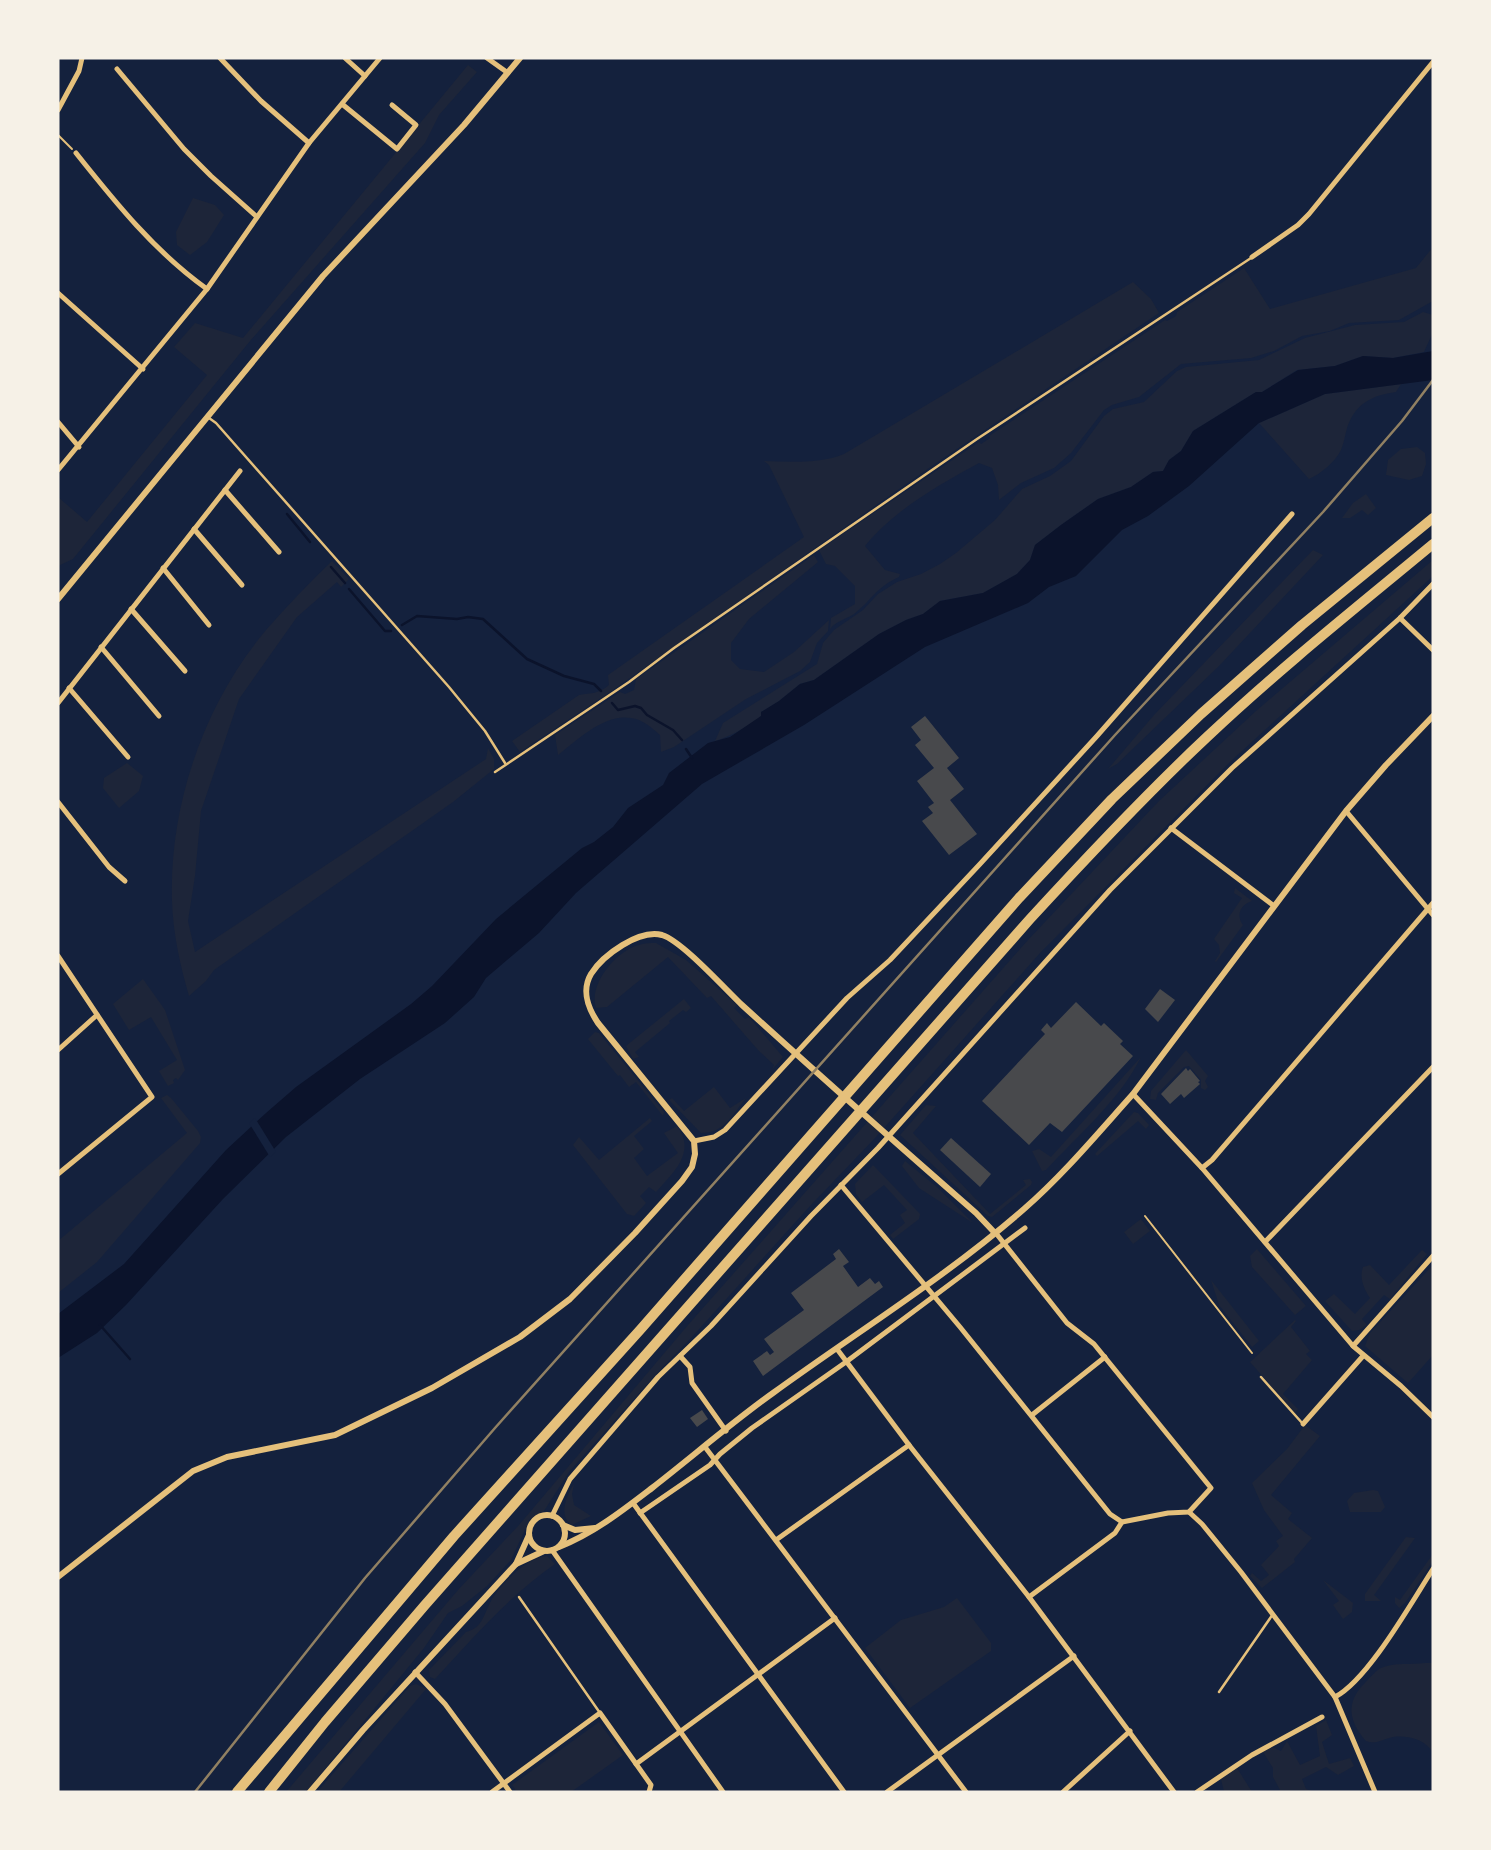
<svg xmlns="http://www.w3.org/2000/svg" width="1491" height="1850" viewBox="0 0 1491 1850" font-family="Literata,serif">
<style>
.green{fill:#1d2539}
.water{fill:#0b132b}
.pier{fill:#14213d}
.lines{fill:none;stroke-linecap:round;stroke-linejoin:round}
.stream{stroke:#0b132b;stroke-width:2.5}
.building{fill:#48494c}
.path{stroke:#e5c07b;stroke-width:2}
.service{stroke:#e5c07b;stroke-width:2.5}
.minor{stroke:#e5c07b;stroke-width:5}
.tertiary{stroke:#e5c07b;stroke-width:6}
.motorway{stroke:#e5c07b;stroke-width:10}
.rail{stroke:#918062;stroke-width:2.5}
</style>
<rect width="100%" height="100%" fill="#14213d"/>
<g class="green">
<path d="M468,65l9,7 -38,43 -14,28 -175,198 -177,218 -15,7v-69l29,25 120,-147 -33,-28 21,-24 48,15z"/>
<path d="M193,198l22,7 9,10 -17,27 -17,13 -13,-10 -1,-13z"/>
<path d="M1433,247v54l-34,19 -50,3 -19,8 -28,5 -28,15 -23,7 -70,6 -42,33 -27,8 -8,5 -33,43 -17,15 -33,15 -22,17 -1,-15 -6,-17 -13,-5c-40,22 -85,47 -114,83l20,24 15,4 -1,3c-23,10 -28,24 -45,37 -9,6 -17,6 -24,15l1,-11 24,-14v-18l-20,-20 -9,-2 -7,-14 160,-108 2,2 9,-6 -1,-2 176,-116 2,1 9,-5 1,-4 67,-44 26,41 146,-41z"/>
<path d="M1133,282l18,17 8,14 -220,148 -329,231 -90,60 -8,-11 67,-46c13,-2 19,-1 30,-10l-1,-10 196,-138 -35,-72 -5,-4c27,1 55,3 80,-7z"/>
<path d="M1423,312l10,3v17l-9,20 -31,6 -30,-2 -28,10 -38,4 -35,22h-6l-63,39 -12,20 -12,9 -6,11 -10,1 -22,15 -33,12 -37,26 -26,20 -5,15 -13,14 -34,19 -43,8 -17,13 -17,6 -27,14 -65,46 -14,4 -21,17 -18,11v4c-11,10 -32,21 -46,25l8,-18 94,-59 6,-21 11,-13 29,-20 15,-16 19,-12 24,-8 19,-10 16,-11 39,-33 27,-31 28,-13 21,-15 33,-45 9,-7 31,-7 33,-31 9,-4 73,-7 46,-22 50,-13 49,-3z"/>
<path d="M1401,384l-5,8c-24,3 -41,12 -49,36 -2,7 -3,15 -6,22 -6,12 -19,23 -32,29l-50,-56 66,-29z"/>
<path d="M1417,447l8,6 1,11 -4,12 -13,4 -23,-5 2,-15 13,-11z"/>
<path d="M1366,494l10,14 -8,7 -6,-5 -12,8h-8l11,-15z"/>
<path d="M1313,550l10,5 -104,111 -102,98 -9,5 46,-54z"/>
<path d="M814,555l4,7 -69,57 -18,24v17l9,9 24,3 30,-20 35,-32 -1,11 -11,12 -7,19 -10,9 -54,28 -72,48 -13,5 -1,-17c-8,-7 -18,-16 -29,-17 -26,-5 -54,22 -73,37l-3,-20 65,-43 5,2 9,-4 2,-11z"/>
<path d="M1433,560v16l-202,185 -191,192 -164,184 -66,69 -118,131 -34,35 -89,100 -25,39 -14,8 -19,41 -24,26 -25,20 -14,7 -24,35 -118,144h-20l172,-202 61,-65 169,-200 340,-385 131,-139 97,-90z"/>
<path d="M332,561l17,18 -8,8 -4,-5 -40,35 -58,82 -38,112 -6,65 -7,45 7,31 291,-193 2,-11 6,11v10l-41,33 -239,168 -8,11 -17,15c-9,-31 -16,-63 -17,-95 -3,-96 32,-197 94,-271 21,-24 43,-47 66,-69z"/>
<path d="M127,763l16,13 -4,15 -20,17 -16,-20 1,-10z"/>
<path d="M1235,888l17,13c-12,4 -16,14 -9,24l-27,37 -1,-1 5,-8 -1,-8 -5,-6 28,-41 -8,-5z"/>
<path d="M656,943l30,17 51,45 -3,3 11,11 4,-2 34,40 -11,13 2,-5 -16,-15 -47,-54 -4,2 -39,-41 -61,50 -11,1c-8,-24 21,-58 43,-63 6,-2 12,-2 17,-2z"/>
<path d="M143,979l22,31 20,60 -7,10 -2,-2 -3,2 1,3 -6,3 -9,-15 18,-11 -26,-43 -22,13 -16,-26z"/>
<path d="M684,999l7,9 -5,4 -3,-2 -14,11 1,2 -35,29 4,5 -6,2 -7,-13z"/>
<path d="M595,1032l4,1 65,79 -1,4 -27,-34 -7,5 -9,-12 -2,1 -30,-37z"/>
<path d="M1186,1050l22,26 -3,5 3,6 -3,3 -4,-2v-8l-12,-14 -5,1 -26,26 -2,7 -6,-1 1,-8z"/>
<path d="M1141,1057c-22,44 -62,77 -95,113l-4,1 -10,-20 7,-2 12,8z"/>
<path d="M714,1087l16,21 16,-10c-14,17 -21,35 -45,35l-32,-33 3,-2 12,13z"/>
<path d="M167,1095l4,3 27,33 3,6 -1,6 -103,119 -39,31v-52l129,-108 -26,-35z"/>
<path d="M926,1105l10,1 -23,27 77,81 36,-29 -3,-5 7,-1 2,3 -1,3 -39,32 -4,-1 -88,-81z"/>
<path d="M1134,1112l4,1 11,12 -3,4 -8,-8 -41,35 -2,-2z"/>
<path d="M650,1118l2,3 -18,15 10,13 -10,9 13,18 31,-23 -14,-20 13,-7c20,26 -4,47 -21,66l-7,-5 -9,9 6,7 -12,13 -7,-2 -54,-69 6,-8 20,23z"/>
<path d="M905,1161l33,27 35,35 -54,-35 -17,-22z"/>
<path d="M873,1165l47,49 -1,5 -26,20 -3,-4 15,-12 -5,-8 7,-5 -23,-25 -22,17 -6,-8 -1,-10z"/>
<path d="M1141,1219l9,12 -17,13 -9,-12z"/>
<path d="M1257,1249l49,57 -11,9 -43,-48 -2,-11z"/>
<path d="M1422,1250l5,4 -37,45 -6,-4 -22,24 5,6 -8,5 -7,1 -27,-30 9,-7 21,20 15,-16c-6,-9 -11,-20 -7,-31l7,-2 19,20z"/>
<path d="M1433,1265v90l-25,28 -43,-37 5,-13z"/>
<path d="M1211,1280l48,61 -7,6 -33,-42z"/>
<path d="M1295,1320l1,1 -5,6 19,24 -4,3 6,6 -29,34 15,15 -3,4 -45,-51z"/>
<path d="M1305,1425l15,11 -49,59 21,18 -4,6 24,19 -18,21 1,3 -33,26 -12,-12 2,-3 9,8 8,-6 -8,-10 18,-19 -3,-5 7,-5 -19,-26 -12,-27 35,-34z"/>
<path d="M574,1484l-2,10 2,11 17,11 -19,9c-14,-9 -6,-29 2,-41z"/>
<path d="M1373,1490l5,1 7,16 -4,5h-31l-3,-11 7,-8z"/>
<path d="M1406,1537l9,1 -41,57 7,6h-16v-7z"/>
<path d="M1433,1554v7l-28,42 -6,5 -4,-5v-6l5,3z"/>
<path d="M547,1556l8,8c-46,32 -82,74 -120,115l-5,-2 -1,-7 37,-38c17,-4 18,-19 26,-33 10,-16 35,-42 55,-43z"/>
<path d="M1323,1580l30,23 -1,9 -9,7 -10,-14 6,-4z"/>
<path d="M957,1598l34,45v8l-81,57 -45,-60 36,-28 43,-13z"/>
<path d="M1425,1663h8v90c-7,-13 -24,-18 -40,-16 -10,2 -17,8 -27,4 -17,-19 -21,-39 -1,-58 5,-5 9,-11 16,-15 13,-6 30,-3 44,-5z"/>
<path d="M416,1684l10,5 -87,103h-22l93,-106z"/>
<path d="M1326,1720l6,15 -10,7 7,22 21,-6 4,8 -16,9 -12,-8 -24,12 4,10 9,3h-37l2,-2 -7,-13v-9l-10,-16 9,-5 9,4 6,-10 13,24 20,-9 -4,-30z"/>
<path d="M599,1722l24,33 -52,37h-54l-5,-7z"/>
<path d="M1237,1768l15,24h-28l-3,-13z"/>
</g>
<path class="water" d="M1433,351v29l-108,14 -66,29 -70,63 -41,30 -26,14 -46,46 -27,11 -21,16 -103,44 -121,78 -102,59 -126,109 -37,40 -53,45 -12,19 -29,26 -85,56 -74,58 -63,62 -97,106 -29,28 -39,25v-44l66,-50 102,-114 40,-37 30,-26 115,-83 21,-18 64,-67 86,-71 12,-6 19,-15 15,-19 35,-23 6,-12 39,-30 22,-6 31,-21v-4l18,-11 21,-17 14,-4 65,-46 27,-14 17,-6 17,-13 43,-8 34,-19 13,-14 5,-15 26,-20 37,-26 33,-12 22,-15 10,-1 6,-11 12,-9 12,-20 63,-39h6l36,-22 37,-4 28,-10 30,2z"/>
<path class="pier" d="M255,1118l21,34 -6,5 -21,-34z"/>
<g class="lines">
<g class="stream">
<path d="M287,514l23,28"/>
<path d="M331,567l14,16"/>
<path d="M349,589l36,42h6"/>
<path d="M402,625l15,-9 40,3 11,-2 15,2 44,40 37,17 30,8 7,7"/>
<path d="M612,703l6,7 17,-4 6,2 6,7 26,15 9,10"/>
<path d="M686,749l6,9"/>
<path d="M100,1325l30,34"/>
</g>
</g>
<g class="building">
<path d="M925,716l34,42 -12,10 17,21 -14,11 27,34 -28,21 -27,-34 11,-8 -5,-6 6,-4 -17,-22 17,-13 -19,-23 6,-5 -10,-13z"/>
<path d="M1160,989l15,11 -17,22 -13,-13z"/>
<path d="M1076,1002l25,24 3,-3 19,18 -3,3 13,12 -71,76 -12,-9 -21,22 -47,-44 63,-67 -4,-4 6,-7 4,5z"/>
<path d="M1186,1068l2,3 2,-2 10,12 -2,1 2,2 -16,14 -3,-4 -11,10 -9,-10z"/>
<path d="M951,1138l40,36 -11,13 -40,-37z"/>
<path d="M839,1249l10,13 -6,4 15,21 12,-9 5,6 4,-3 4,6 -120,89 -10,-15 14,-10 3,4 4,-3 -10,-13 40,-29 -13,-17 45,-34 -3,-5z"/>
<path d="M702,1410l6,9 -11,8 -7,-9z"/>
</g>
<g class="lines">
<g class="path">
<path d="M58,135l14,14"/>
<path d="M1145,1216l107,137"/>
</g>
<g class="service">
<path d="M209,418l7,5 233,264 36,44 20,32"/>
<path d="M495,772l134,-90 45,-34 303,-209 274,-181"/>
<path d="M1261,1377l42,47"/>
<path d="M519,1597l81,116"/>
<path d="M1219,1692l54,-78"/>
</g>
<g class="minor">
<path d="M220,58l41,43 48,42"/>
<path d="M345,58l20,18"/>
<path d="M487,58l21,15"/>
<path d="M117,69l67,80 27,27 46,41"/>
<path d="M342,104l55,45 19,-24 -24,-20"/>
<path d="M58,110l21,-39 3,-13"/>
<path d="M76,153c39,49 79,99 131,136"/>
<path d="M1252,257l46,-32 11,-11 124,-152"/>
<path d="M58,293l85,76"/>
<path d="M58,422l21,25"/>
<path d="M58,470l149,-181 102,-146 71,-85"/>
<path d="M225,490l54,62"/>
<path d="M194,529l48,56"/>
<path d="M163,568l46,57"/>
<path d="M131,609l54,62"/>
<path d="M1400,618l33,32"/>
<path d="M101,647l58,69"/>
<path d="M69,688l59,69"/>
<path d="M58,703l182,-232"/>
<path d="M58,802l51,65 16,14"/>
<path d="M1346,811l87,104"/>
<path d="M1171,828l103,78"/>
<path d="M58,956l94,141 -94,77"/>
<path d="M58,1050l39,-35"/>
<path d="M1133,1094l69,74 151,178 48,40 32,31"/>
<path d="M694,1141l20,-4 11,-7 122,-132 43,-38 90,-96 117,-128 195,-222"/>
<path d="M1202,1168l10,-8 221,-257"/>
<path d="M841,1185l119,142 150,187 12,8"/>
<path d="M995,1232l72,91 27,21 117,144 -22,24 -21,1 -46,9 -7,11 -86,64"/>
<path d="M1265,1242l168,-175"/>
<path d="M1353,1346l80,-90"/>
<path d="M837,1349l72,96 120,152 145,195"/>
<path d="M680,1356l10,11 2,16 34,48"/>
<path d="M1032,1415l73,-58"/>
<path d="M1303,1424l60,-68"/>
<path d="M705,1447l261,345"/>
<path d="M633,1503l211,289"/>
<path d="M1189,1512l13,12 39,48 94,125 40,95"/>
<path d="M640,1513l70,-48 10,-11 32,-26 94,-66 179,-134"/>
<path d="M552,1516l18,-37 88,-102 53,-51 100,-110 67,-68 232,-258 122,-122 168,-150 33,-34"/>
<path d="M776,1540l133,-95"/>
<path d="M552,1550l171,242"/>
<path d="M415,1672l30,32 65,88"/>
<path d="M1335,1697c33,-17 76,-94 98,-128"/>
<path d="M636,1764l199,-146"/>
<path d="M492,1792l108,-79 51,72 -2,7"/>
<path d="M887,1792l187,-136"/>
<path d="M1063,1792l67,-61"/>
<path d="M1197,1792l55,-37 70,-38"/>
</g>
<g class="tertiary">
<path d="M58,599l265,-323 141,-151 56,-67"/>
<circle cx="547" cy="1533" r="18"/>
<path d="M563,1525l12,5 20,-2"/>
<path d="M559,1547c35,-14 63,-36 93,-59 40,-31 79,-65 121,-95 84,-61 173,-116 251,-184 40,-35 74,-76 109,-115l213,-283 40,-46 47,-49"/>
<path d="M516,1564l28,-13"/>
<path d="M58,1577l135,-106 34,-14 108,-22 97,-47 88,-51 50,-38 65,-66 47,-52 10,-14 3,-13 -1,-13 -96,-118c-10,-15 -17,-32 -7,-49 12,-19 48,-45 71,-39 20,6 63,54 80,70 77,70 155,139 234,208l18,19"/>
<path d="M310,1792l53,-62 153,-166 13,-29"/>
</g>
<g class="motorway">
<path d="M237,1792l217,-256 186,-206 379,-432 93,-99 89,-85 101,-89 131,-107"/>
<path d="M269,1792l56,-70 100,-117 605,-686c57,-62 115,-124 177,-182 72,-68 150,-130 226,-193"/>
</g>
<path class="rail" d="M195,1792l170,-214 130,-150 620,-693 208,-223 79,-91 31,-41"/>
</g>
<rect width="1491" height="1850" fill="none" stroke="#f6f1e7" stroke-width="119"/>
</svg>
